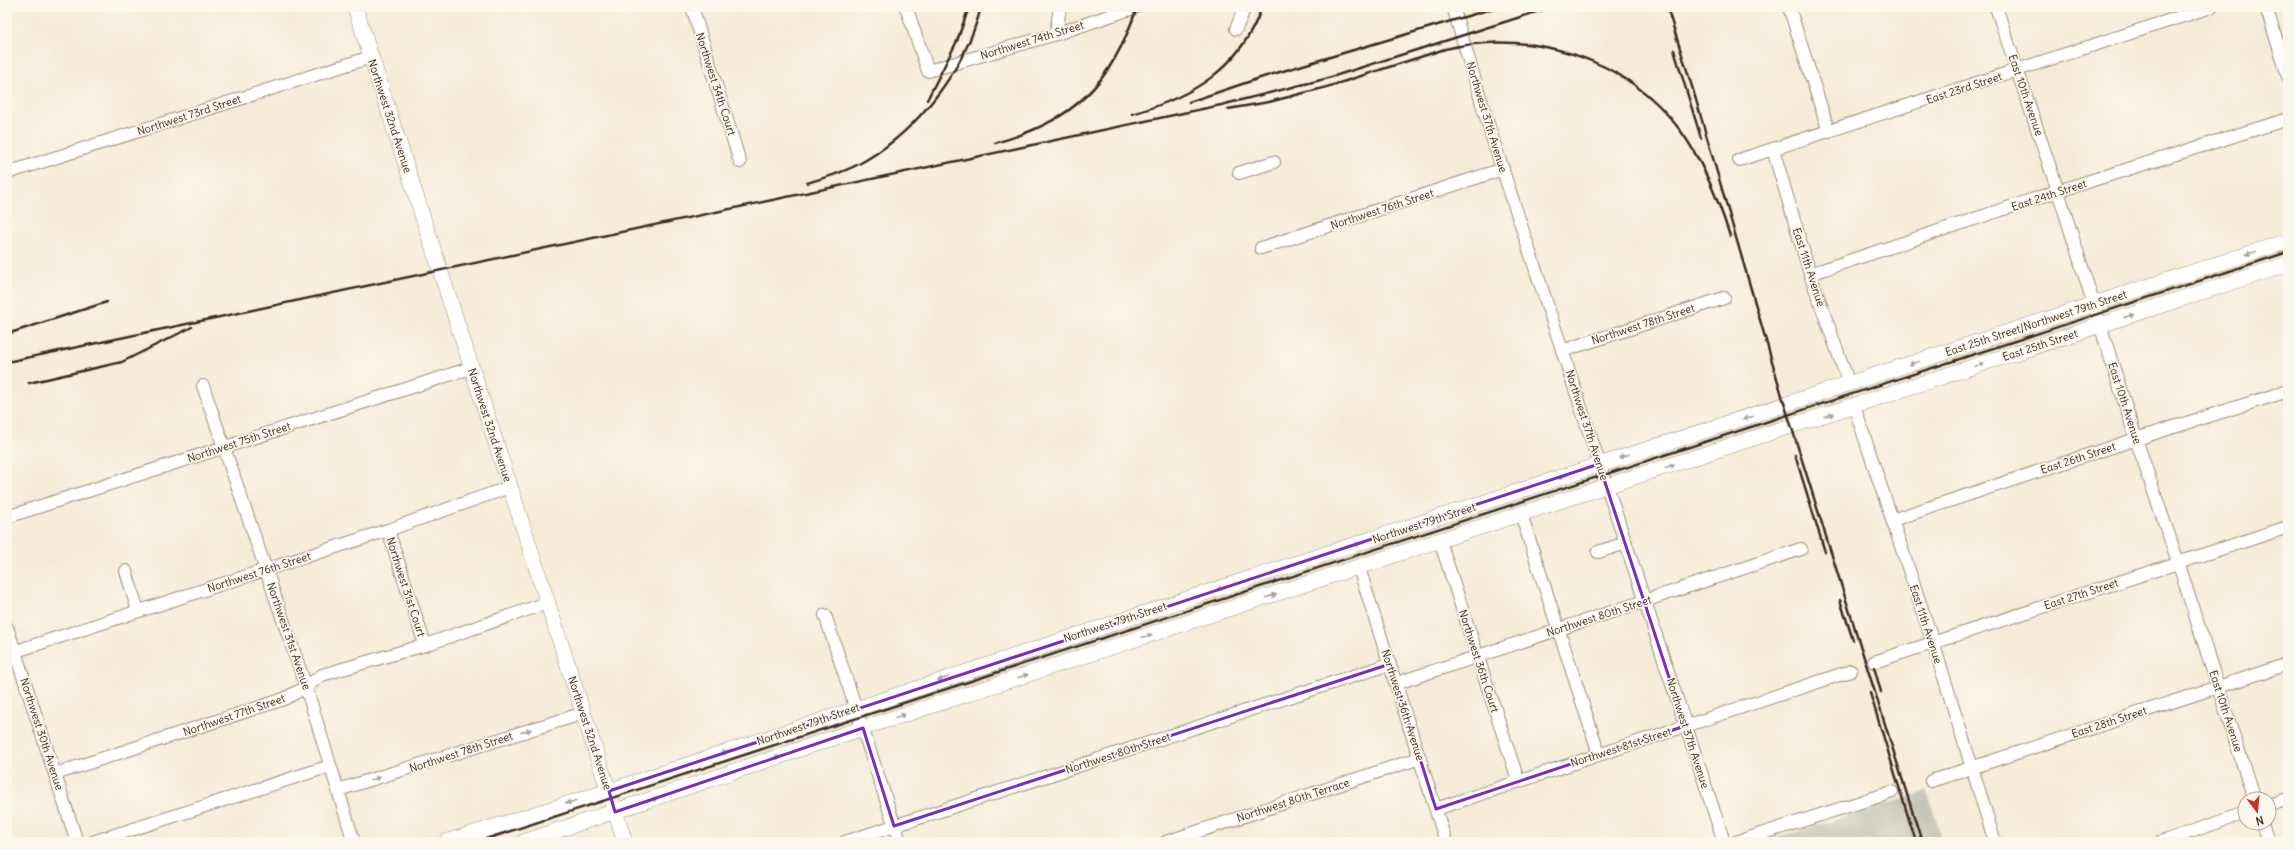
<svg xmlns="http://www.w3.org/2000/svg" width="2295" height="849" viewBox="0 0 2295 849" font-family="Delius,sans-serif">
<style>
.industrial{fill:#c5c5b8}
.lines{fill:none;stroke-linecap:round;stroke-linejoin:round}
.minor-casing{stroke:#988b7a;stroke-width:14}
.major-casing{stroke:#988b7a;stroke-width:16}
.minor{stroke:#fff;stroke-width:12}
.major{stroke:#fff;stroke-width:15}
.rail{stroke:#3b2a1e;stroke-width:2.5}
.oneway{fill:#a79f9a}
.marked{fill:none;stroke:#7b2cbf;stroke-width:3;stroke-linejoin:round}
.labels{text-anchor:middle;stroke-width:3.5;stroke-linejoin:round;paint-order:stroke}
.street-label{font-size:11px;fill:#3b2a1e;stroke:#fbf7ec}
</style>
<rect width="100%" height="100%" fill="#fbf7ec"/>
<filter id="ink" filterUnits="userSpaceOnUse"><feTurbulence type="fractalNoise" baseFrequency=".025" numOctaves="2"/><feDisplacementMap in="SourceGraphic" scale="8" xChannelSelector="R" yChannelSelector="G"/><feConvolveMatrix kernelMatrix="1 2 1 2 8 2 1 2 1" color-interpolation-filters="sRGB"/></filter>
<filter id="wash" filterUnits="userSpaceOnUse"><feTurbulence type="fractalNoise" baseFrequency=".012" numOctaves="4" result="noise"/><feDisplacementMap in="SourceGraphic" scale="16" xChannelSelector="R" yChannelSelector="G"/><feGaussianBlur stdDeviation="0.9" result="paint"/><feColorMatrix in="noise" values="0 0 0 0 0 0 0 0 0 0 0 0 0 0 0 0 0 1.4 0 .05"/><feComposite in="paint" operator="in"/></filter>
<g filter="url(#wash)">
<rect width="100%" height="100%" fill="#f5ecd7"/>
<path class="industrial" d="M1927,791l16,51h-179z"/>
</g>
<g filter="url(#ink)">
<g class="lines">
<g class="minor-casing">
<g id="minor">
<path d="M692,7l48,155"/>
<path d="M906,7l22,64 128,-37 80,-27"/>
<path d="M1453,7l39,130 232,705"/>
<path d="M1789,7l40,125"/>
<path d="M1996,7l62,184 78,248 42,123 76,237"/>
<path d="M2266,7l22,69"/>
<path d="M1236,29l9,-22"/>
<path d="M1056,34l4,-27"/>
<path d="M1773,149l37,125 39,110"/>
<path d="M1739,160l472,-153"/>
<path d="M7,173l364,-116"/>
<path d="M1239,173l35,-11"/>
<path d="M1261,248l242,-79"/>
<path d="M1810,274l248,-83 230,-72"/>
<path d="M1562,351l162,-53"/>
<path d="M203,386l103,301 48,155"/>
<path d="M1854,406l79,236 62,200"/>
<path d="M1521,514l78,240"/>
<path d="M7,517l464,-149"/>
<path d="M1892,520l244,-81 152,-48"/>
<path d="M388,530l37,115"/>
<path d="M1440,541l78,239"/>
<path d="M1598,552l28,-9"/>
<path d="M1359,568l87,274"/>
<path d="M126,571l12,40"/>
<path d="M825,615l75,227"/>
<path d="M7,627l70,215"/>
<path d="M7,654l381,-124 122,-43"/>
<path d="M1874,662l414,-135"/>
<path d="M1397,683l404,-134"/>
<path d="M55,774l229,-75 22,-12 16,-12 103,-30 122,-42"/>
<path d="M1931,781l357,-117"/>
<path d="M338,790l246,-77"/>
<path d="M2269,805l19,-6"/>
<path d="M1436,809l415,-138"/>
<path d="M2262,823l6,19"/>
<path d="M93,842l237,-76"/>
<path d="M845,842l545,-178"/>
<path d="M1166,842l254,-84"/>
<path d="M1736,842l156,-50"/>
<path d="M2161,842l84,-29"/>
</g>
</g>
<g class="major-casing">
<g id="major">
<path d="M355,7l270,835"/>
<path d="M446,842l163,-51 587,-195 1092,-355"/>
<path d="M523,842l340,-114 1425,-464"/>
</g>
</g>
<use href="#minor" class="minor"/>
<use href="#major" class="major"/>
<g class="rail">
<path d="M1667,7l27,86 91,313 137,436"/>
<path d="M1674,50l27,88"/>
<path d="M927,100l30,-59 12,-34"/>
<path d="M1189,102l74,-25 235,-70"/>
<path d="M1228,109l41,-7 58,-15 118,-38c86,-20 181,8 235,81 23,31 38,69 50,106"/>
<path d="M1132,114c60,-17 108,-45 130,-107"/>
<path d="M995,143c78,-21 117,-59 142,-136"/>
<path d="M807,183c20,-6 41,-12 59,-23 54,-32 100,-93 115,-153"/>
<path d="M7,334l100,-32"/>
<path d="M7,362l1214,-257 104,-26 227,-72"/>
<path d="M29,383l93,-21 70,-35"/>
<path d="M1795,455l30,97"/>
<path d="M1840,600l13,40"/>
<path d="M1874,667l7,25"/>
<path d="M1870,693l46,149"/>
<path d="M477,842l1811,-590"/>
</g>
</g>
<defs><path id="oneway-solid" d="M-6-.8H1V-3.2L6.5 0L1 3.2V.8H-6Z"/></defs>
<g class="oneway">
<use href="#oneway-solid" transform="translate(2251 253) rotate(162)"/>
<use href="#oneway-solid" transform="translate(2129 316) rotate(-18)"/>
<use href="#oneway-solid" transform="translate(1914 363) rotate(162)"/>
<use href="#oneway-solid" transform="translate(1979 365) rotate(-18)"/>
<use href="#oneway-solid" transform="translate(1829 415) rotate(-18)"/>
<use href="#oneway-solid" transform="translate(1748 418) rotate(163)"/>
<use href="#oneway-solid" transform="translate(1624 456) rotate(163)"/>
<use href="#oneway-solid" transform="translate(1670 466) rotate(-18)"/>
<use href="#oneway-solid" transform="translate(1563 477) rotate(161)"/>
<use href="#oneway-solid" transform="translate(1359 544) rotate(162)"/>
<use href="#oneway-solid" transform="translate(1222 588) rotate(162)"/>
<use href="#oneway-solid" transform="translate(1271 596) rotate(-18)"/>
<use href="#oneway-solid" transform="translate(1147 636) rotate(-18)"/>
<use href="#oneway-solid" transform="translate(1023 676) rotate(-18)"/>
<use href="#oneway-solid" transform="translate(943 679) rotate(162)"/>
<use href="#oneway-solid" transform="translate(900 716) rotate(-18)"/>
<use href="#oneway-solid" transform="translate(526 731) rotate(-18)"/>
<use href="#oneway-solid" transform="translate(726 752) rotate(161)"/>
<use href="#oneway-solid" transform="translate(775 758) rotate(-19)"/>
<use href="#oneway-solid" transform="translate(375 779) rotate(-18)"/>
<use href="#oneway-solid" transform="translate(652 800) rotate(-19)"/>
<use href="#oneway-solid" transform="translate(571 802) rotate(162)"/>
</g>
</g>
<path class="marked" d="M1599,464l86,262 -249,83 -46,-145 -496,162 -31,-98 -248,84 -6,-21z"/>
<g class="labels">
<g class="street-label">
<text transform="translate(1032 40) rotate(-17)" y="4">Northwest 74th Street</text>
<text transform="translate(716 84) rotate(72)" y="4">Northwest 34th Court</text>
<text transform="translate(1964 88) rotate(-18)" y="4">East 23rd Street</text>
<text transform="translate(2026 95) rotate(71)" y="4">East 10th Avenue</text>
<text transform="translate(189 115) rotate(-18)" y="4">Northwest 73rd Street</text>
<text transform="translate(390 116) rotate(72)" y="4">Northwest 32nd Avenue</text>
<text transform="translate(1487 117) rotate(73)" y="4">Northwest 37th Avenue</text>
<text transform="translate(2049 195) rotate(-18)" y="4">East 24th Street</text>
<text transform="translate(1382 209) rotate(-18)" y="4">Northwest 76th Street</text>
<text transform="translate(1809 267) rotate(72)" y="4">East 11th Avenue</text>
<text transform="translate(2036 323) rotate(-18)" y="4">East 25th Street/Northwest 79th Street</text>
<text transform="translate(1643 324) rotate(-18)" y="4">Northwest 78th Street</text>
<text transform="translate(2040 345) rotate(-18)" y="4">East 25th Street</text>
<text transform="translate(2125 403) rotate(72)" y="4">East 10th Avenue</text>
<text transform="translate(490 425) rotate(72)" y="4">Northwest 32nd Avenue</text>
<text transform="translate(1587 425) rotate(72)" y="4">Northwest 37th Avenue</text>
<text transform="translate(239 442) rotate(-18)" y="4">Northwest 75th Street</text>
<text transform="translate(2078 458) rotate(-18)" y="4">East 26th Street</text>
<text transform="translate(1424 523) rotate(-18)" y="4">Northwest 79th Street</text>
<text transform="translate(259 572) rotate(-18)" y="4">Northwest 76th Street</text>
<text transform="translate(406 587) rotate(72)" y="4">Northwest 31st Court</text>
<text transform="translate(2081 594) rotate(-18)" y="4">East 27th Street</text>
<text transform="translate(1599 616) rotate(-18)" y="4">Northwest 80th Street</text>
<text transform="translate(1115 622) rotate(-18)" y="4">Northwest 79th Street</text>
<text transform="translate(1926 624) rotate(72)" y="4">East 11th Avenue</text>
<text transform="translate(289 636) rotate(71)" y="4">Northwest 31st Avenue</text>
<text transform="translate(1479 661) rotate(72)" y="4">Northwest 36th Court</text>
<text transform="translate(1403 705) rotate(72)" y="4">Northwest 36th Avenue</text>
<text transform="translate(2226 711) rotate(72)" y="4">East 10th Avenue</text>
<text transform="translate(234 715) rotate(-19)" y="4">Northwest 77th Street</text>
<text transform="translate(2109 722) rotate(-18)" y="4">East 28th Street</text>
<text transform="translate(808 724) rotate(-19)" y="4">Northwest 79th Street</text>
<text transform="translate(590 733) rotate(72)" y="4">Northwest 32nd Avenue</text>
<text transform="translate(1688 733) rotate(72)" y="4">Northwest 37th Avenue</text>
<text transform="translate(42 734) rotate(72)" y="4">Northwest 30th Avenue</text>
<text transform="translate(1621 747) rotate(-18)" y="4">Northwest 81st Street</text>
<text transform="translate(461 752) rotate(-18)" y="4">Northwest 78th Street</text>
<text transform="translate(1118 753) rotate(-18)" y="4">Northwest 80th Street</text>
<text transform="translate(1293 800) rotate(-18)" y="4">Northwest 80th Terrace</text>
</g>
</g>
<rect width="2295" height="849" fill="none" stroke="#fbf7ec" stroke-width="24"/>
<g transform="translate(2257 811) rotate(164)"><circle r="19" fill="#fbf7ec" stroke="#aea59a"/>
<path d="M0-3L7 15L0 10L-7 15Z" fill="#c8321e"/>
<text y="-6" font-size="11" font-weight="bold" text-anchor="middle" fill="#3b2a1e">N</text>
</g>
</svg>
